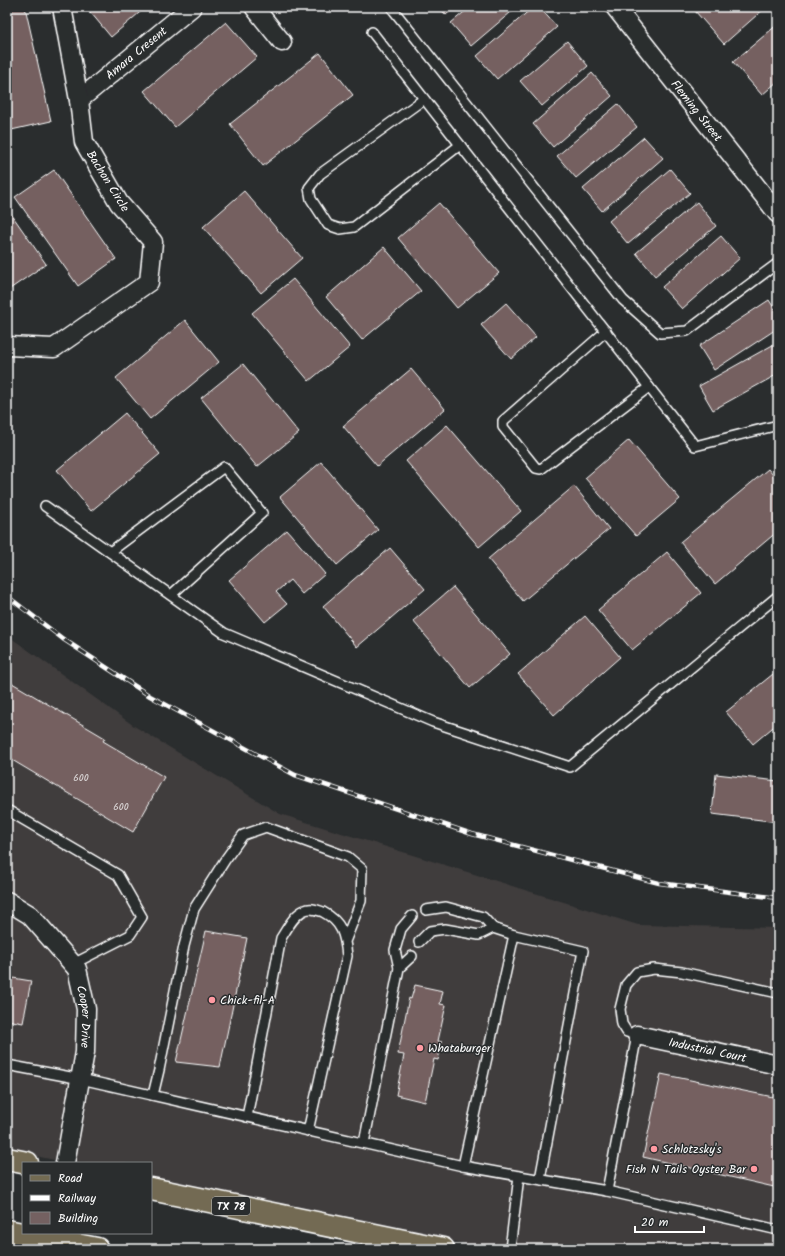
<svg xmlns="http://www.w3.org/2000/svg" width="785" height="1256" viewBox="0 0 785 1256" font-family="Kalam,sans-serif">
<style>
.built{fill:#403d3d}
.building{fill:#746161;stroke:#fff}
.lines{fill:none;stroke-linecap:round;stroke-linejoin:round}
.service-casing{stroke:#fff;stroke-width:12}
.minor-casing{stroke:#fff;stroke-width:21}
.primary-casing{stroke:#fff;stroke-width:25}
.service{stroke:#2a2d2e;stroke-width:9}
.minor{stroke:#2a2d2e;stroke-width:18}
.primary{stroke:#736b52;stroke-width:22}
.rail-casing{stroke:#fff;stroke-width:4.5}
.rail{stroke:#2a2d2e;stroke-width:3;stroke-dasharray:9;stroke-linecap:butt}
.poi-dot{fill:#ff9aa2;stroke:#2a2d2e;stroke-width:1.5}
.labels{text-anchor:middle;stroke-width:3;stroke-linejoin:round;paint-order:stroke}
.number-label{font-size:10px;fill:#dcd8d8}
.shield{fill:#2a2d2e;stroke:#bfc0c0;stroke-width:1}
.shield-label{font-size:11px;font-weight:bold;fill:#fff}
.street-label{font-size:12px;fill:#fff;stroke:#2a2d2e}
.poi-label{font-size:12px;fill:#fff;stroke:#2a2d2e;text-anchor:start}
</style>
<rect width="100%" height="100%" fill="#2a2d2e"/>
<filter id="ink" filterUnits="userSpaceOnUse"><feTurbulence type="fractalNoise" baseFrequency=".025" numOctaves="2"/><feDisplacementMap in="SourceGraphic" scale="8" xChannelSelector="R" yChannelSelector="G"/><feConvolveMatrix kernelMatrix="1 2 1 2 8 2 1 2 1" color-interpolation-filters="sRGB"/></filter>
<g filter="url(#ink)">
<path class="built" d="M7,635l127,91 146,88 358,111 140,3v321h-287l-340,-69v-17h-82l-62,-13z"/>
<g class="building">
<path d="M7,7h18l26,114 -44,10z"/>
<path d="M86,7h60l-35,30z"/>
<path d="M296,7h11l-6,6z"/>
<path d="M439,7h16l-9,8z"/>
<path d="M470,7h47l-46,39 -20,-23z"/>
<path d="M533,7h6l18,20 -60,52 -20,-23z"/>
<path d="M700,7h66l-42,37 -29,-33z"/>
<path d="M226,22l31,35 -82,70 -31,-36z"/>
<path d="M778,24v34l-1,1 1,2v20l-16,14 -29,-33z"/>
<path d="M567,41l21,25 -46,40 -22,-25z"/>
<path d="M320,53l33,42 -90,71 -33,-42z"/>
<path d="M592,73l20,23 -59,51 -20,-23z"/>
<path d="M618,104l19,23 -61,51 -19,-22z"/>
<path d="M644,137l19,21 -61,53 -19,-22z"/>
<path d="M670,169l20,24 -62,51 -19,-23z"/>
<path d="M54,170l62,89 -38,27 -63,-89z"/>
<path d="M244,191l58,67 -41,35 -58,-66z"/>
<path d="M697,202l19,24 -61,50 -19,-23z"/>
<path d="M439,203l60,70 -42,35 -59,-70z"/>
<path d="M7,208l39,56 -39,27z"/>
<path d="M721,236l19,22 -58,51 -20,-22z"/>
<path d="M384,247l37,44 -59,49 -36,-43z"/>
<path d="M293,279l57,68 -41,34 -57,-68z"/>
<path d="M769,300l9,14v14l-64,42 -15,-24z"/>
<path d="M506,303l30,34 -25,22 -30,-34z"/>
<path d="M185,320l34,42 -69,57 -34,-41z"/>
<path d="M778,342v32l-65,36 -14,-24z"/>
<path d="M243,364l56,69 -42,34 -56,-69z"/>
<path d="M411,369l34,40 -68,57 -34,-40z"/>
<path d="M125,413l35,41 -69,57 -34,-41z"/>
<path d="M447,425l74,86 -42,36 -73,-86z"/>
<path d="M629,440l51,59 -44,37 -51,-58z"/>
<path d="M321,462l57,68 -41,35 -57,-68z"/>
<path d="M768,469l10,12v50l-63,53 -35,-42z"/>
<path d="M574,486l35,43 -86,72 -35,-42z"/>
<path d="M287,530l38,44 -23,20 -12,-14 -14,12 11,12 -22,18 -36,-42z"/>
<path d="M390,548l35,41 -68,58 -34,-41z"/>
<path d="M667,552l34,41 -69,57 -34,-40z"/>
<path d="M453,587l57,67 -40,34 -57,-67z"/>
<path d="M585,616l35,41 -66,58 -36,-41z"/>
<path d="M778,670v53l-25,21 -27,-32z"/>
<path d="M7,680l98,58 -2,3 61,36 -31,55 -126,-75z"/>
<path d="M716,774l62,7v41l-66,-8z"/>
<path d="M206,931l41,7 -27,129 -44,-5z"/>
<path d="M7,977l24,4 -8,42 -16,-3z"/>
<path d="M415,985l28,6 -3,13 6,1 -8,36 4,1 -4,18 -4,-1 -9,43 -29,-7 8,-40 -6,-1 11,-56 2,1z"/>
<path d="M661,1074l117,24v68l-4,21 -131,-30z"/>
</g>
<g class="lines">
<g class="service-casing">
<g id="service">
<path d="M391,7l232,293 37,33 27,-2 91,-68"/>
<path d="M372,32l323,414 83,-21"/>
<path d="M424,99l-104,75 -11,14 2,11 17,26 12,4 14,-2 106,-82"/>
<path d="M606,331l-103,90v6l33,41 5,1 108,-82"/>
<path d="M45,506l179,127 209,89 137,45 208,-171"/>
<path d="M110,552l114,-85 38,46 -91,82"/>
<path d="M7,810l111,65 24,42 -12,18 -57,29"/>
<path d="M426,910l20,-3 37,10 10,11"/>
<path d="M419,942l11,-11 15,-2 34,6 14,-7 21,7"/>
<path d="M399,968l13,-12"/>
<path d="M7,1065l74,14 382,87 56,10 -9,73"/>
<path d="M153,1095l6,-25 25,-124 10,-37 31,-49 18,-25 23,-8 82,30 14,12 -1,32 -15,38"/>
<path d="M247,1117l34,-179c6,-9 13,-24 24,-28 6,-3 12,0 18,2 19,10 22,23 24,44l-39,175"/>
<path d="M364,1143l35,-175 -4,-18 6,-21 11,-13"/>
<path d="M463,1166l51,-231 69,16 -43,228"/>
<path d="M519,1176l88,15 30,-156 -10,-3 -5,-8 -2,-15 6,-24 11,-13 17,-3 28,3 96,21"/>
<path d="M607,1191l171,39"/>
</g>
</g>
<g class="minor-casing">
<g id="minor">
<path d="M254,7l28,35"/>
<path id="s1" d="M615,7l163,207"/>
<path id="s2" d="M79,100l113,-93"/>
<path d="M7,346l47,2 95,-66 4,-40 -34,-39 -35,-61 -5,-42 -17,-93"/>
<path id="s3" d="M7,901l23,14 47,54 9,40 -1,43 -20,111"/>
<path id="s4" d="M637,1035l141,30"/>
</g>
</g>
<g class="primary-casing">
<g id="primary">
<path d="M7,1159l20,4"/>
<path d="M151,1189l292,60"/>
<path d="M7,1231l90,18"/>
</g>
</g>
<use href="#service" class="service"/>
<use href="#minor" class="minor"/>
<use href="#primary" class="primary"/>
<g class="rail-casing">
<path id="rail" d="M7,596l56,43 87,57 145,79 177,59 187,49 119,15"/>
</g>
<use href="#rail" class="rail"/>
</g>
</g>
<g class="poi-dot">
<circle cx="212" cy="1000" r="4"/>
<circle cx="420" cy="1048" r="4"/>
<circle cx="654" cy="1149" r="4"/>
<circle cx="754" cy="1169" r="4"/>
</g>
<g class="labels">
<g class="number-label">
<text x="81" y="781">600</text>
<text x="121" y="810">600</text>
</g>
<rect class="shield" x="212" y="1197" width="38" height="18" rx="3"/>
<g class="shield-label">
<text x="231" y="1210">TX 78</text>
</g>
<g class="street-label">
<text dy="4" stroke="none"><textPath href="#s2" startOffset="74">Amara Cresent</textPath></text>
<text dy="4" stroke="none"><textPath href="#s1" startOffset="132">Fleming Street</textPath></text>
<text transform="translate(108 181) rotate(58)" y="4">Bachon Circle</text>
<text dy="4" stroke="none"><textPath href="#s3" startOffset="147">Cooper Drive</textPath></text>
<text dy="4" stroke="none"><textPath href="#s4" startOffset="72">Industrial Court</textPath></text>
</g>
<g class="poi-label">
<text x="220" y="1004">Chick-fil-A</text>
<text x="428" y="1052">Whataburger</text>
<text x="662" y="1153">Schlotzsky's</text>
<text x="746" y="1173" text-anchor="end">Fish N Tails Oyster Bar</text>
</g>
</g>
<rect width="785" height="1256" fill="none" stroke="#2a2d2e" stroke-width="24"/>
<rect x="12" y="12" width="761" height="1232" fill="none" stroke="#fff" stroke-width="1.5" filter="url(#ink)"/>
<rect x="22" y="1162" width="130" height="72" fill="#2a2d2e" stroke="#7f8182"/>
<rect x="30" y="1175" width="20" height="6" fill="#736b52" stroke="#7f8182"/>
<text x="58" y="1182" font-size="12" fill="#ffffff">Road</text>
<rect x="30" y="1195" width="20" height="6" fill="#ffffff" stroke="#7f8182"/>
<text x="58" y="1202" font-size="12" fill="#ffffff">Railway</text>
<rect x="30" y="1212" width="20" height="12" fill="#746161" stroke="#7f8182"/>
<text x="58" y="1222" font-size="12" fill="#ffffff">Building</text>
<path d="M635 1226v6h69v-6" fill="none" stroke="#ffffff" stroke-width="2"/>
<text x="641" y="1226" font-size="12" fill="#ffffff" stroke="#2a2d2e" stroke-width="3" paint-order="stroke">20 m</text>
</svg>
